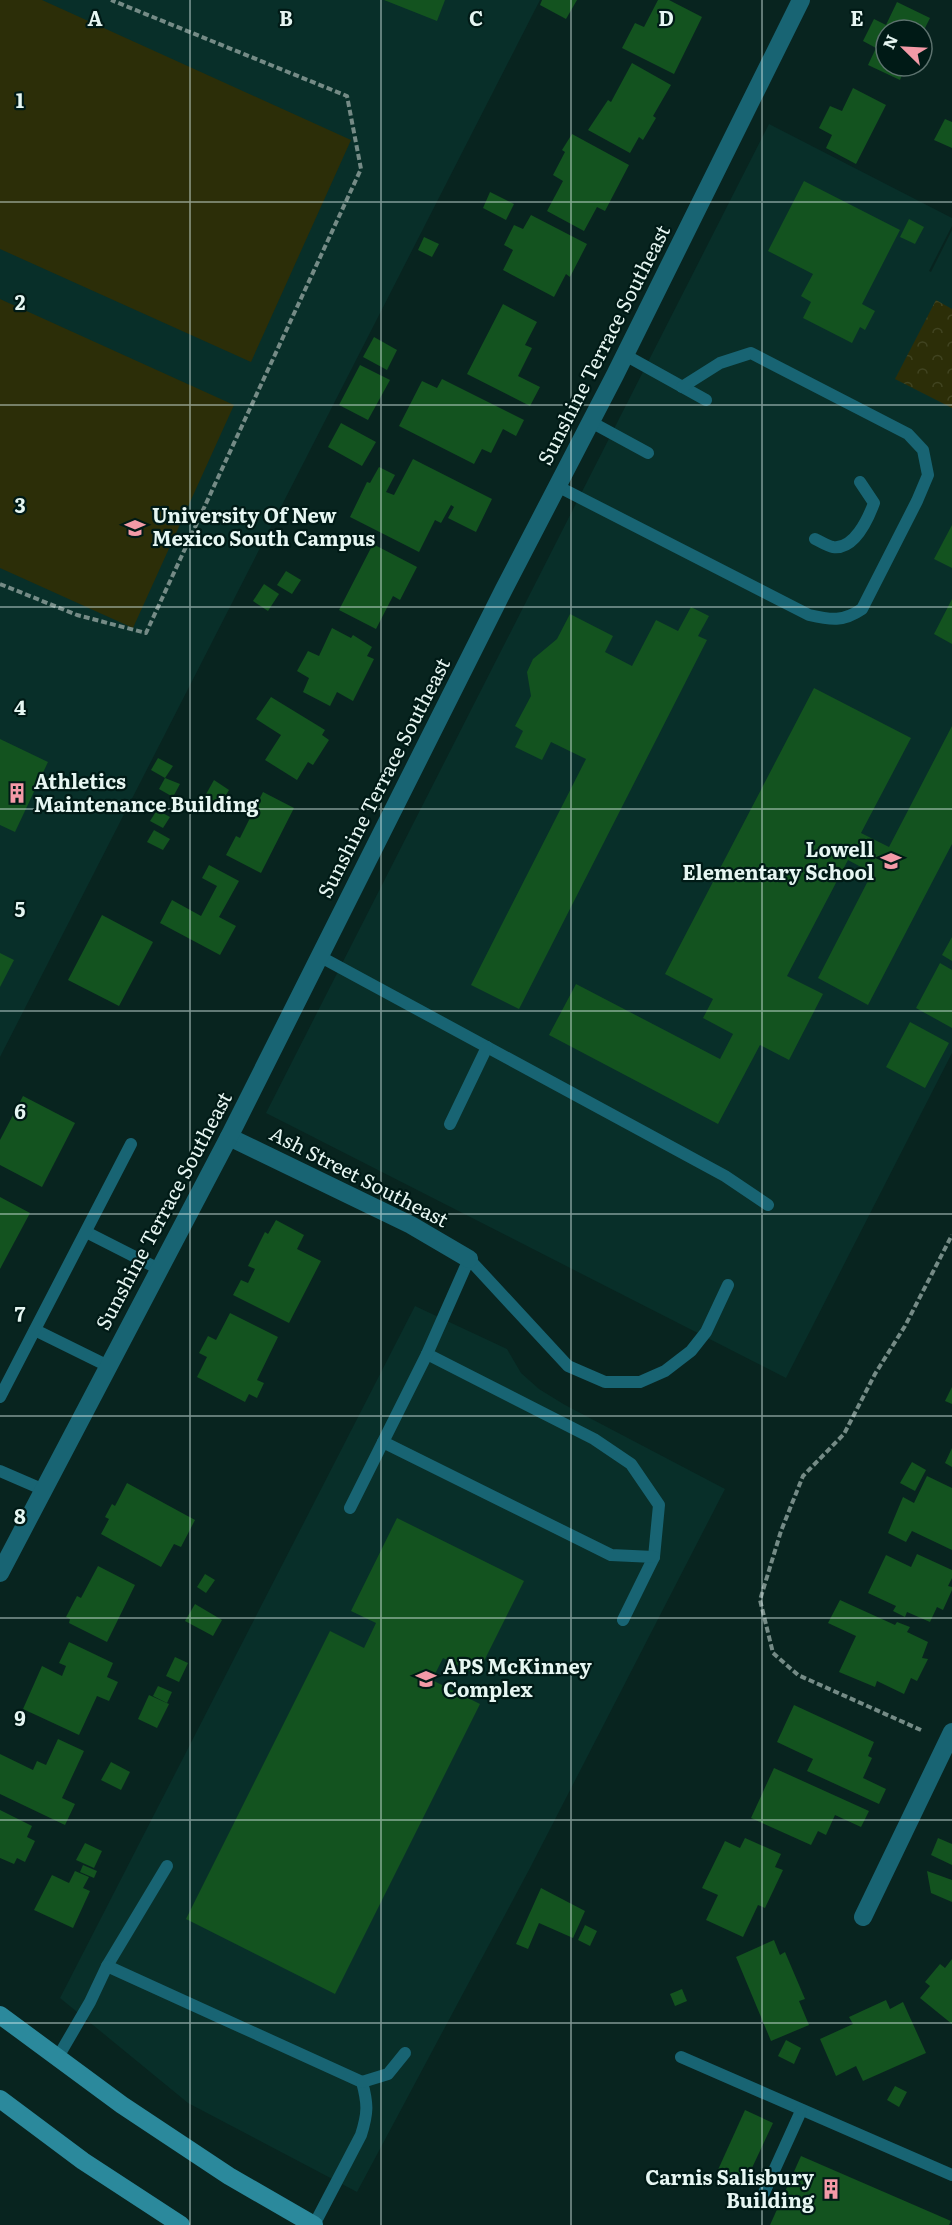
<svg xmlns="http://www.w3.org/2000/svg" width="952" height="2225" viewBox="0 0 952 2225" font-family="Literata,serif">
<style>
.built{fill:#082f29}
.park{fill:url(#park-crowns)}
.pitch{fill:#2c2e08}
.building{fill:#13531f}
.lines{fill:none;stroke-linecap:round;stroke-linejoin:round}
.path{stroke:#758b86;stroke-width:4;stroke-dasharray:6 3;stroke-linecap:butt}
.lane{stroke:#186473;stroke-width:12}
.street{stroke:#186473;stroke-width:18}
.secondary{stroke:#2b899c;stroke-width:18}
.grid{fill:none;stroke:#e6f6f2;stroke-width:1.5;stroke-opacity:0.55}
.labels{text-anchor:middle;stroke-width:4.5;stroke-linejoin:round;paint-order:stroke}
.street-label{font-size:20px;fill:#e6f6f2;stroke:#001a16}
.poi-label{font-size:20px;font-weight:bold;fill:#e6f6f2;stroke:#001a16;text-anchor:start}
.grid-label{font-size:20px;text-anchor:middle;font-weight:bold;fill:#e6f6f2;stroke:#001a16;stroke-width:4.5;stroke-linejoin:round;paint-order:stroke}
</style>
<defs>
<pattern id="park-crowns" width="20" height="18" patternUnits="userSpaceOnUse" patternTransform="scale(1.5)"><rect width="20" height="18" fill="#2c2e08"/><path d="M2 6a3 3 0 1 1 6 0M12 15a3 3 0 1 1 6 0" fill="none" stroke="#404320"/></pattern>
</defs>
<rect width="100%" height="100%" fill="#08241f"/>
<g class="built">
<path d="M0,0h540l-540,1057z"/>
<path d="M769,124l183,94v8l-23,45 2,1 21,-42v823l-166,325 -520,-265z"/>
<path d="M415,1306l92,43 14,24 18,16 26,16 160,84 -195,379 -173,324 -169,-89 -128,-105z"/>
</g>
<path class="park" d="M936,300l16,9v99l-57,-29z"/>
<g class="pitch">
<path d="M0,0h42l309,140 -100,222 -251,-113z"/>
<path d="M0,299l234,106 -101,223 -133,-60z"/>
</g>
<g class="building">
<path d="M384,0h61l-8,21z"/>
<path d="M542,0h35l-11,19 -26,-14z"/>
<path d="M658,0h11l33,17 -28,57 -52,-26 13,-25 9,4z"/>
<path d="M897,2l33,16 -8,16v-4h-36v36h20l-6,14 -32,-15 8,-17 -13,-7 11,-22 12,6z"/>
<path d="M632,63l39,22 -18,31 3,2 -13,22 -4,-3 -9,16 -42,-23 20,-30 3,2z"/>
<path d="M853,88l33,17 -30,59 -30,-16 6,-13 -13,-7 11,-22 12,5z"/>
<path d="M945,119l7,3v26l-18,-8z"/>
<path d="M572,134l57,31 -24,46 -8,-4 -13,24 -37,-20 16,-30 -10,-6 12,-23 -3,-2z"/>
<path d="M804,181l96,49 -38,74 13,7 -10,19 -5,-3 -8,16 -49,-25 8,-16 -10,-6 12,-22 -45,-23z"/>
<path d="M490,192l24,12 -8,16 -23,-12z"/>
<path d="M531,215l56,29 -17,33 -4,-3 -12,23 -51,-27 10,-20 -9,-5 10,-20 9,4z"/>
<path d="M909,219l15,8 -9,17 -15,-7z"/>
<path d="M424,237l15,7 -7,13 -14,-7z"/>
<path d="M503,304l34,18 -12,23 7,3 -14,28 22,11 -10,19 -63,-32z"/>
<path d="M374,337l23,13 -10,20 -24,-13z"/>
<path d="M360,365l30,15 -22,40 -29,-15z"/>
<path d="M442,379l82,41 -8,16 -13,-7 -12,24 -9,-4 -8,15 -75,-38 23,-45 15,7z"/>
<path d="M341,423l35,19 -14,24 -34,-19z"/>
<path d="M413,459l79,40 -16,33 -28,-14 6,-11 -3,-2 -10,18 -6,-3 -16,32 -69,-35 17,-35 3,1 9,-16 16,8 -9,17 8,3z"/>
<path d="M952,525v43l-18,-9z"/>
<path d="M373,544l44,23 -17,33 -7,-4 -17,33 -37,-19z"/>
<path d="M286,571l15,9 -9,14 -15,-9z"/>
<path d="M264,584l15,10 -11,17 -15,-10z"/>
<path d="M952,599v45l-18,-10z"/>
<path d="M691,607l18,9 -11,20 9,4 -188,369 -48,-24 115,-226 -35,-17 -9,18 -27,-13 8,-16 -8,-5 16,-30 -4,-24 6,-13 24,-20 13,-25 43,22 -8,16 27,14 24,-46 22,11z"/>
<path d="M332,628l19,10 2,-3 19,12 -5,9 7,3 -21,42 -16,-9 -7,14 -27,-14 6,-14 -12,-7 11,-20 11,5z"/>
<path d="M814,688l97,50 -50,95 28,14 63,-121v118l-84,161 -50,-27 54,-105 -24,-13 -61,116 36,18 -34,66 -29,-15 -42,79 -169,-89 27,-51 144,75 13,-25 -30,-16 10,-19 -48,-25z"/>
<path d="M271,697l54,33 -3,5 7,5 -16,25 -5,-3 -11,18 -32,-20 16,-25 -25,-16z"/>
<path d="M0,739l48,23 -33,70 -15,-7z"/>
<path d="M158,758l15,8 -8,12 -14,-8z"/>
<path d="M165,778l15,6 -7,13 -14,-8z"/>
<path d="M214,780l15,10 -9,15 -15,-9z"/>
<path d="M263,792l31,16 -33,65 -35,-18 10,-19 4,2z"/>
<path d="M157,810l13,7 -7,11 -13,-7z"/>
<path d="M154,830l16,9 -7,11 -16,-8z"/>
<path d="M209,865l30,16 -20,36 17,9 -16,29 -60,-32 12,-23 29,16 16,-30 -15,-8z"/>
<path d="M102,915l51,27 -34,64 -51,-26z"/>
<path d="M952,937v24l-10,-6z"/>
<path d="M0,953l14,7 -14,27z"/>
<path d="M940,963l12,7v58l-36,-20z"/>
<path d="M910,1022l39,21 -24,45 -39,-21z"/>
<path d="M23,1096l52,27 -33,64 -42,-22v-25z"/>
<path d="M0,1197l30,16 -30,56z"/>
<path d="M276,1220l28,15 -7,14 24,12 -32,62 -56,-28 8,-15 7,3 7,-14 -7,-3 17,-34 3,2z"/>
<path d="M230,1313l48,24 -21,43 7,3 -7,15 -8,-4 -4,8 -48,-25 10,-20 -8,-4 9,-17 8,4z"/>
<path d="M952,1387v17l-7,-3z"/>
<path d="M952,1448v19l-7,-4z"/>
<path d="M912,1462l14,8 -11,21 -15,-8z"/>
<path d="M927,1476l25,12v62l-40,-19 -6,11 -18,-9 15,-36 11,6z"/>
<path d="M127,1483l68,37 -14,27 -7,-3 -13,23 -60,-33 8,-15 -4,-2 7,-13 3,2z"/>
<path d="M397,1518l127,63 -47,94 -34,-17 -11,22 48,24 -145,290 -149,-75 144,-288 34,17 12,-25 -25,-12z"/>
<path d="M917,1554l35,16v8l-4,8 4,1v3l-9,20 -6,-3 -7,15 -23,-10 -2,5 -12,-6 3,-5 -28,-13 18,-38 25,12z"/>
<path d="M98,1566l37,19 -28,57 -38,-19 1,-4 -4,-2 11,-21 4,2z"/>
<path d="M205,1574l10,6 -9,13 -9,-6z"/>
<path d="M840,1600l55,25 2,-3 13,5 -3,5 21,10 -6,16 6,1 -11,22 -6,-3 -7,16 -27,-13 -2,6 -36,-15 17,-36 -28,-13z"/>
<path d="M195,1604l27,16 -9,16 -28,-15z"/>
<path d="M69,1642l44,21 -6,14 11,5 -9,19 -12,-5 -18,39 -56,-26 19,-43 20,10 4,-10 -7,-3z"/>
<path d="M175,1657l13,6 -9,19 -13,-6z"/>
<path d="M158,1686l14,6 -5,11 -14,-7z"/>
<path d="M149,1695l20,9 -12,24 -19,-9z"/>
<path d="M794,1705l80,37 -6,14 4,2 -9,20 23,11 -7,15 -72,-33 6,-12 -36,-17z"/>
<path d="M58,1739l26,12 -22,47 13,6 -10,21 -65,-31v-40l33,16 4,-9 9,4z"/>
<path d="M111,1762l19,10 -9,18 -20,-10z"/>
<path d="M774,1768l95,43 -8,16 -26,-12 -9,20 -8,-4 -7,14 -60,-27z"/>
<path d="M0,1810l32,16 -5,11 8,4 -10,21 -8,-4 -3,6 -14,-6z"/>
<path d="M745,1838l36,16 -6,13 8,3 -18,38 -7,-3 -15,32 -37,-17 12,-25 -16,-7 23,-47 15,7z"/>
<path d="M938,1838l14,6v21l-21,-10z"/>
<path d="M85,1843l17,8 -8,17 -18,-8z"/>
<path d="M83,1865l14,6 -3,7 -14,-6z"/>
<path d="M75,1871l14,6 -6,11 7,3 -17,37 -39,-18 18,-35 17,8z"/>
<path d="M927,1871l25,9v22l-21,-9z"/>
<path d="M541,1888l44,23 -12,27 -34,-15 -11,26 -12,-5z"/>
<path d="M585,1925l12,6 -7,15 -12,-6z"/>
<path d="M774,1940l6,15 5,-3 20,47 -6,2 10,24 -38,16 -35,-84z"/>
<path d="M952,1959v65l-32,-26 10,-12 -5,-4 15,-18 5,4z"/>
<path d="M682,1989l5,12 -12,5 -5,-12z"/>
<path d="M886,2000l4,9 13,-7 23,51 -63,28 -7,-15 -20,10 -16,-37 33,-15 -4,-7z"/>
<path d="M786,2040l15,8 -7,16 -16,-8z"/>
<path d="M895,2086l12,6 -8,15 -12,-7z"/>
<path d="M745,2110l28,13 -29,62 -27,-13z"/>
<path d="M801,2156l150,65 -2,4h-179z"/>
</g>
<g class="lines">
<g class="path">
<path d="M0,584l77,31 69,18 215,-464 -14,-73 -236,-96"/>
<path d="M921,1730l-123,-55 -25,-22 -13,-53 21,-69 22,-55 41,-42 31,-60 30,-48 47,-91"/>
</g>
<g class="lane">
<path d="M625,355l81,45"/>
<path d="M591,422l57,31"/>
<path d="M557,486l252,129c22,5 34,7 53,-6l55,-108 11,-26 -5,-25 -15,-16 -157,-81 -31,10 -38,24"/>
<path d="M815,539c5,2 12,7 18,8 21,3 35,-28 41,-44l-14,-21"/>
<path d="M319,956l406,220 43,29"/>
<path d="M450,1124l37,-77"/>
<path d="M86,1232l73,37"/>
<path d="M35,1330l73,36"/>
<path d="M427,1354l167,85 37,25 28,41 -5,52 -31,63"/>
<path d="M0,1397l131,-253"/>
<path d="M383,1442l228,113 43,2"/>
<path d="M0,1471l44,19"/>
<path d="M350,1508l77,-154 42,-95 99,107 37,16h35l25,-11 26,-20 15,-19 22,-47"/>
<path d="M107,1966l60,-100"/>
<path d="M58,2057l32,-55 17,-36 255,116c6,22 6,31 -1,53l-47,90"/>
<path d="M681,2057l271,118"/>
<path d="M362,2082l26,-8 17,-21"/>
<path d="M763,2195l38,-84"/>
</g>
<g class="street">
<path d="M229,1137l182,88 58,34"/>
<path d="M0,1573l229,-436 275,-548 111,-214 186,-375"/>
<path d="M863,1917l89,-185"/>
</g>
<g class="secondary">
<path d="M0,2015l122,90 107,71 85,49"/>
<path d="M0,2099l83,62 98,64"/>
</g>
</g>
<path class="grid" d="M190,0v2225M381,0v2225M571,0v2225M762,0v2225M0,202h952M0,405h952M0,607h952M0,809h952M0,1011h952M0,1214h952M0,1416h952M0,1618h952M0,1820h952M0,2023h952"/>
<defs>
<g id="university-bare" transform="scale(1.62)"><path d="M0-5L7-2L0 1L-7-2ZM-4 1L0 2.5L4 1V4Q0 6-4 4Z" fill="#f39aa7" stroke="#001a16" stroke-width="2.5" paint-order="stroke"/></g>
<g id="building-bare" transform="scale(1.62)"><path d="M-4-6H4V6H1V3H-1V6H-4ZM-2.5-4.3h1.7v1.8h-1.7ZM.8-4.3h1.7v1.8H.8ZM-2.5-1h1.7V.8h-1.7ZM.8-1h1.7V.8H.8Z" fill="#f39aa7" stroke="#001a16" stroke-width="2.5" paint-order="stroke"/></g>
<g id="school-bare" transform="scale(1.62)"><path d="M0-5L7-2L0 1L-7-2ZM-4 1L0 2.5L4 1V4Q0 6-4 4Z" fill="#f39aa7" stroke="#001a16" stroke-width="2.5" paint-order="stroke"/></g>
</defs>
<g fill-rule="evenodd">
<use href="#university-bare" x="135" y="528"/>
<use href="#building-bare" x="17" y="793"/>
<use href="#school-bare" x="891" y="861"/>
<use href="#school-bare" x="426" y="1679"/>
<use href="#building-bare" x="831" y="2189"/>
</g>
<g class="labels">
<g class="street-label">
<text transform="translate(604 345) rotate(-63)" y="7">Sunshine Terrace Southeast</text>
<text transform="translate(384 778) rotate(-63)" y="7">Sunshine Terrace Southeast</text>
<text transform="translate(359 1177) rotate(27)" y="7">Ash Street Southeast</text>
<text transform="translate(164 1211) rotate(-62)" y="7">Sunshine Terrace Southeast</text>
</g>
<g class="poi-label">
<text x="152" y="523">University Of New<tspan x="152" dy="23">Mexico South Campus</tspan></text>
<text x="34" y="789">Athletics<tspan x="34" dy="23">Maintenance Building</tspan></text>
<text x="874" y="857" text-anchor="end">Lowell<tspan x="874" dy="23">Elementary School</tspan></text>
<text x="443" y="1674">APS McKinney<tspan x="443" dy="23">Complex</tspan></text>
<text x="814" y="2185" text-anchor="end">Carnis Salisbury<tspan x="814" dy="23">Building</tspan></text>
</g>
</g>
<g class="grid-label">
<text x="95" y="26">A</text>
<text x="286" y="26">B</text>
<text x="476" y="26">C</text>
<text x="666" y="26">D</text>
<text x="857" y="26">E</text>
<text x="20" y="108">1</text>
<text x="20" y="310">2</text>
<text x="20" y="513">3</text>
<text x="20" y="715">4</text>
<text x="20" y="917">5</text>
<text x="20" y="1119">6</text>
<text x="20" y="1322">7</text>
<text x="20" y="1524">8</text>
<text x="20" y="1726">9</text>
</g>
<g transform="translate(904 48) rotate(294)"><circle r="28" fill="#001a16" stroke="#5c726e" stroke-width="1.5"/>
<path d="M0-4.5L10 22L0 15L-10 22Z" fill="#f39aa7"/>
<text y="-9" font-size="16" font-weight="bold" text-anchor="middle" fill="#e6f6f2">N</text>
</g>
</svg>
